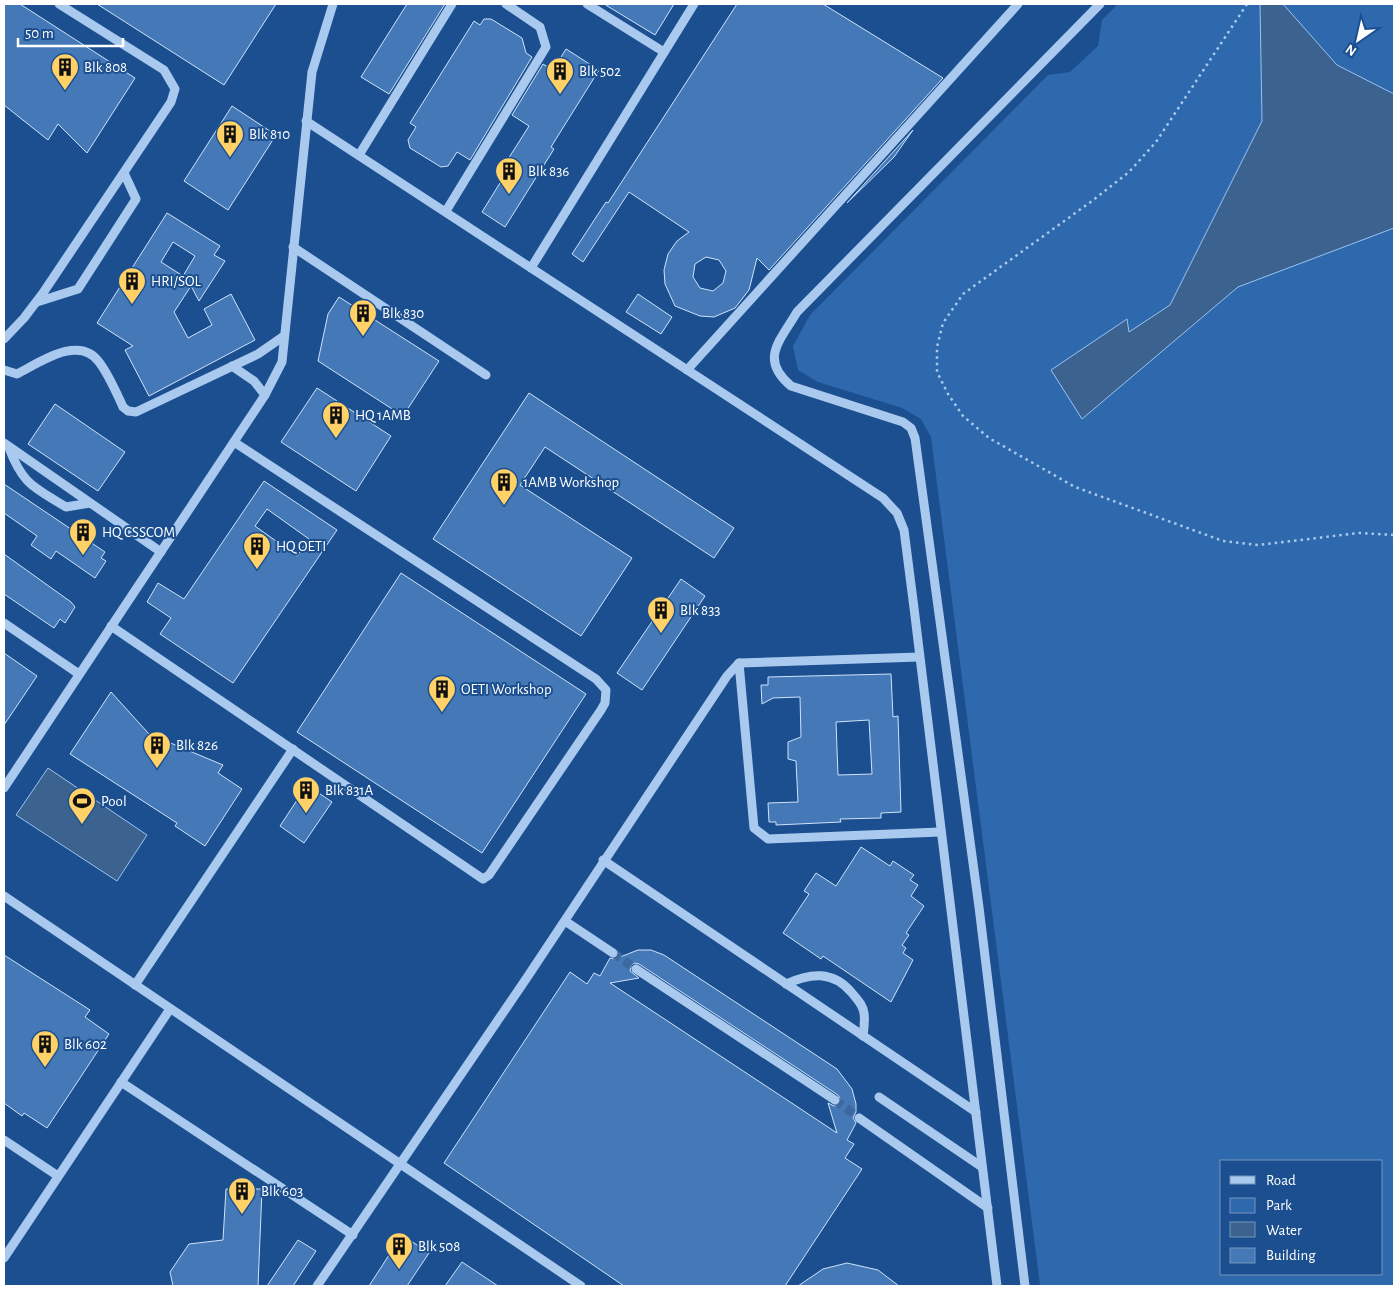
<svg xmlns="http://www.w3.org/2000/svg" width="1398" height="1290" viewBox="0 0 1398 1290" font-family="'Alegreya Sans',sans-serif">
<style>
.green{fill:#2e69ad;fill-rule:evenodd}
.water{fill:#3c6290;stroke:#9cc4f0}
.building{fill:#4478b7;stroke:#cfe3fa;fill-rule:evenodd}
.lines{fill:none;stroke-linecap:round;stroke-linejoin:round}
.minor-tunnel{stroke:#3d69a0;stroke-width:9;stroke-dasharray:9 4.5;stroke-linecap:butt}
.path{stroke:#a9c9ee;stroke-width:2.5;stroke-dasharray:2.5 4;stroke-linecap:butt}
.minor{stroke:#a9c9ee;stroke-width:9}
.labels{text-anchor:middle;stroke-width:4;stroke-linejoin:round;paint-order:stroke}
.poi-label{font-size:15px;fill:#fff;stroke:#1b4f8f;text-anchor:start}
</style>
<rect width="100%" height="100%" fill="#1b4f8f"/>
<g class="green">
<path d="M1118,4h142l2,117 -92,184 -41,27 -2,-13 -76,51 31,48 156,-131 156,-59v1058l-354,-1 -109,-848 -10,-18 -19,-11 -84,-26 -20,-12 -5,-24 17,-31 238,-240 22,-3 28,-26 4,-26zM1222,1161h160v113h-160z"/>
<path d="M1283,4h111v90l-57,-29z"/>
</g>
<g class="water">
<path d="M1260,4h23l54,61 57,29v134l-156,59 -156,132 -31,-49 76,-51 2,13 41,-27 92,-184z"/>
<path d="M48,768l99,67 -30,46 -101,-66z"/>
</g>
<g class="building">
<path d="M4,4h16l115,74 -48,75 -29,-29 -10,16 -44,-35z"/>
<path d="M97,4h179l-52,81z"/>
<path d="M407,4h38l-56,90 -28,-17z"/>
<path d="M604,4h70l-19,31z"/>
<path d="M737,4h86l120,74 -174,192 -12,-12 -8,32 -14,18 -21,9 -14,-1 -25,-10 -10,-22 -1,-14 4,-16 9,-13 12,-9 -60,-40 -46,70 -11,-8 34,-52 2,1zM706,257l13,3 7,11 -3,12 -10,8 -13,-3 -7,-11 2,-13z"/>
<path d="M484,19h7l31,19 4,15 6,4 -62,103 -13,-8 -9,14 -7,1 -31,-19 -2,-8 8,-13 -6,-4 64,-102 6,4z"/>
<path d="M566,49l33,21 -48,77 3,2 -49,78 -23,-15 21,-34 -5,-3 31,-49 -17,-11 31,-51 10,6z"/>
<path d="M232,106l44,29 -48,75 -44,-29z"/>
<path d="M913,130l-19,27 -47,46z"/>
<path d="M167,213l53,33 -6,9 11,6 -26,40 -8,-15 -17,26 14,26 24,-13 -8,-16 27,-15 24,46 -106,56 -24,-46 8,-4 -36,-23zM173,242l22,14 -12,20 -22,-14z"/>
<path d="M638,294l34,23 -11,17 -35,-22z"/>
<path d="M339,297l100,64 -36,55 -85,-55 10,-47z"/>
<path d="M317,388l74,48 -35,55 -75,-49z"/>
<path d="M529,393l205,135 -20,30 -169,-111 -25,38 112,73 -51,78 -148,-97z"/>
<path d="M55,404l70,48 -27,39 -70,-47z"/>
<path d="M264,481l73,49 -104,153 -73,-49 11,-16 -24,-16 11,-19 26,16zM267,509l42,30 -12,17 -42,-30z"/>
<path d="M4,484l101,68 -4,6 5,3 -11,17 -39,-27 -5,8 -20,-14 6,-9 -33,-23z"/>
<path d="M4,554l67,48 4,5 -10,16 -5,-4 -6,9 -50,-34z"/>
<path d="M401,573l185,121 -104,159 -185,-121z"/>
<path d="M681,579l24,17 -63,94 -25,-17z"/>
<path d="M4,653l33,23 -33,49z"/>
<path d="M891,674l2,43 5,-1 3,96 -20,1v5l-41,1 1,3 -65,3v-3h-7l-1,-19 30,-1 -2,-41 -8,-2v-17l13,-5 -1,-40 -27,1 -11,6 -1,-19h7v-8zM869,720l3,54 -34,1 -2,-53z"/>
<path d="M111,692l38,42 74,31 -5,8 24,16 -37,57 -30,-20 2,-3 -107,-69z"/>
<path d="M307,785l25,17 -28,41 -24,-17z"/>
<path d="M861,847l29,19 3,-5 21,14 -4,5 8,5 -7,11 13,10 -18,27 3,2 -7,10 4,3 -3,5 10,7 -22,42 -68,-46 -2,3 -38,-26 26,-39 -5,-3 12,-18 20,13z"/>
<path d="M638,950h13l13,5 173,114 15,20 4,15v8l-3,6 3,5 -9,17 7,4 -9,14 17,11 -77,117h-161l-180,-123 126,-191 17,12 7,-11 6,3 10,-18 5,1zM634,963l5,1 199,131 3,5 -3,5 -4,1 -6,-3 9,30 -227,-150 29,-5 -9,-7 1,-5z"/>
<path d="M4,955l86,55 -5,7 24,17 -62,94 -23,-15 -2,3 -18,-13z"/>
<path d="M226,1189h36l-4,97h-85l-3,-14 19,-28 34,-4z"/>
<path d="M402,1235l27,18 -22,33h-38z"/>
<path d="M298,1240l18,11 -23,35h-26z"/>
<path d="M462,1262l36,24h-53z"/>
<path d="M847,1263l31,7 21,16h-101l25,-17z"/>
</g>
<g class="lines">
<g class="minor-tunnel">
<path d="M613,953l23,16"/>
<path d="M835,1100l24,18"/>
</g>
<path class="path" d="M1247,4l-91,138 -27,30 -37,29 -129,93 -20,29 -6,24v25l11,22 15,22 26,22 86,49 148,54 35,4 101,-12 35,2"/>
<g class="minor">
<path d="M587,4l77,48"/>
<path d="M306,121l577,377 14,15 7,17 10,78 83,678"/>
<path d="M359,155l93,-151"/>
<path d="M446,211l100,-164 -6,-20 -34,-23"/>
<path d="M293,247l193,128"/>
<path d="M531,268l163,-264"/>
<path d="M37,302l41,-13 58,-90 -12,-26"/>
<path d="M4,339l20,-21 19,-25 128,-191 4,-13 -11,-19 -105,-66"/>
<path d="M232,366l22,15 11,14"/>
<path d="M4,370l13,4c22,-11 62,-40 82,-12 10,13 17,30 24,45l5,4 8,1 122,-58 26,-18"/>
<path d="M687,370l331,-366"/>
<path d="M4,443l157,109"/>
<path d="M9,448c14,37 25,39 57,59l24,-4"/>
<path d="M4,623l75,51"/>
<path d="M111,626l372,253 6,-4 112,-165 4,-7 1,-13 -10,-11 -362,-237"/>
<path d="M739,663l15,165 14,11 172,-7"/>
<path d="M4,788l261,-393 17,-33 30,-290 21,-68"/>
<path d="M603,860l373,252"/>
<path d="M4,896l577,390"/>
<path d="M565,921l48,32"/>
<path d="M636,969l199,131"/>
<path d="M786,984c24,-11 47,-14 66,9 5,6 11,12 12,20 1,7 0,16 -1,23"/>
<path d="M135,985l158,-236"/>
<path d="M121,1082l232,153"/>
<path d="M879,1097l103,70"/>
<path d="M859,1118l129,90"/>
<path d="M4,1140l54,36"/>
<path d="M4,1258l166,-249"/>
<path d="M317,1286l211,-310 199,-300 12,-13 180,-6"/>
<path d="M1025,1286l-46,-379 -64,-469 -4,-10 -8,-6 -112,-36c-32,-27 -11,-45 6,-74l303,-308"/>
</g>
</g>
<defs>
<g id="building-pin" transform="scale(1.4375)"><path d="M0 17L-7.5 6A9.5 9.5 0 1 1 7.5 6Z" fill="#ffd166" stroke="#1b4f8f"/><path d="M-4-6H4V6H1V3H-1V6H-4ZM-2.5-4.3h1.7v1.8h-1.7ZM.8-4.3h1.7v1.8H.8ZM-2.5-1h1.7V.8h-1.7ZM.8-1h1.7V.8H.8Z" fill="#111"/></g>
<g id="stadium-pin" transform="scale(1.4375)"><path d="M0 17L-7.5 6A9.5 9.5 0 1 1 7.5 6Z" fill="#ffd166" stroke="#1b4f8f"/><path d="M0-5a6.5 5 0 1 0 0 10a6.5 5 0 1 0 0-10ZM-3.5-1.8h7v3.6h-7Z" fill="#111"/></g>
</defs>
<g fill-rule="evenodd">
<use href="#building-pin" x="65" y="67"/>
<use href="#building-pin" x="560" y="71"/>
<use href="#building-pin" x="230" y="134"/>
<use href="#building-pin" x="509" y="171"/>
<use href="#building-pin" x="132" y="281"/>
<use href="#building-pin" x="363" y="313"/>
<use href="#building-pin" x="336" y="415"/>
<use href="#building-pin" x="504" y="482"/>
<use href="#building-pin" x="83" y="532"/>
<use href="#building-pin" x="257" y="546"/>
<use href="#building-pin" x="661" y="610"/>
<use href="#building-pin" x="442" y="689"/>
<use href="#building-pin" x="157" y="745"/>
<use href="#building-pin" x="306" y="790"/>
<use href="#stadium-pin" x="82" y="801"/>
<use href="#building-pin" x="45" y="1044"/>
<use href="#building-pin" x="242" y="1191"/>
<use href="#building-pin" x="399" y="1246"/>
</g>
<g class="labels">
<g class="poi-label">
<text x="84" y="72">Blk 808</text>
<text x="579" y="76">Blk 502</text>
<text x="249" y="139">Blk 810</text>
<text x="528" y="176">Blk 836</text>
<text x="151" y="286">HRI/SOL</text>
<text x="382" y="318">Blk 830</text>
<text x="355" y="420">HQ 1AMB</text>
<text x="523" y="487">1AMB Workshop</text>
<text x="102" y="537">HQ CSSCOM</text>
<text x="276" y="551">HQ OETI</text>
<text x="680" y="615">Blk 833</text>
<text x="461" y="694">OETI Workshop</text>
<text x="176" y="750">Blk 826</text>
<text x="325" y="795">Blk 831A</text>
<text x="101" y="806">Pool</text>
<text x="64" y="1049">Blk 602</text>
<text x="261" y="1196">Blk 603</text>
<text x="418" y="1251">Blk 508</text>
</g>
</g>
<rect width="1398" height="1290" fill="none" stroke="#ffffff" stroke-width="10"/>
<rect x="1220" y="1160" width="162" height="115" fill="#1b4f8f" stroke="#7695bc"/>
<rect x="1230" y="1176" width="25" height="8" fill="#a9c9ee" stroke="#7695bc"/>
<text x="1266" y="1185" font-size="15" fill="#ffffff">Road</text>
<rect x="1230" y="1198" width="25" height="15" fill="#2e69ad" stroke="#7695bc"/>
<text x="1266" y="1210" font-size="15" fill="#ffffff">Park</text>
<rect x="1230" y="1222" width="25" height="15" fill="#3c6290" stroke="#7695bc"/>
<text x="1266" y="1235" font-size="15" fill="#ffffff">Water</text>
<rect x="1230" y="1248" width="25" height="15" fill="#4478b7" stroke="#7695bc"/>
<text x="1266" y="1260" font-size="15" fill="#ffffff">Building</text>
<g transform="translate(1358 40) rotate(214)" stroke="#1b4f8f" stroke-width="4" paint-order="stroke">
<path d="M0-4L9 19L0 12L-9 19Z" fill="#ffffff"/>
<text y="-8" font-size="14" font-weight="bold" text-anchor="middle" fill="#ffffff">N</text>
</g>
<path d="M18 38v8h105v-8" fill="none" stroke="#ffffff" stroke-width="2.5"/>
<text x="25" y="38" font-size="15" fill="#ffffff" stroke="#1b4f8f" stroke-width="4" paint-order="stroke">50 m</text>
</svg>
